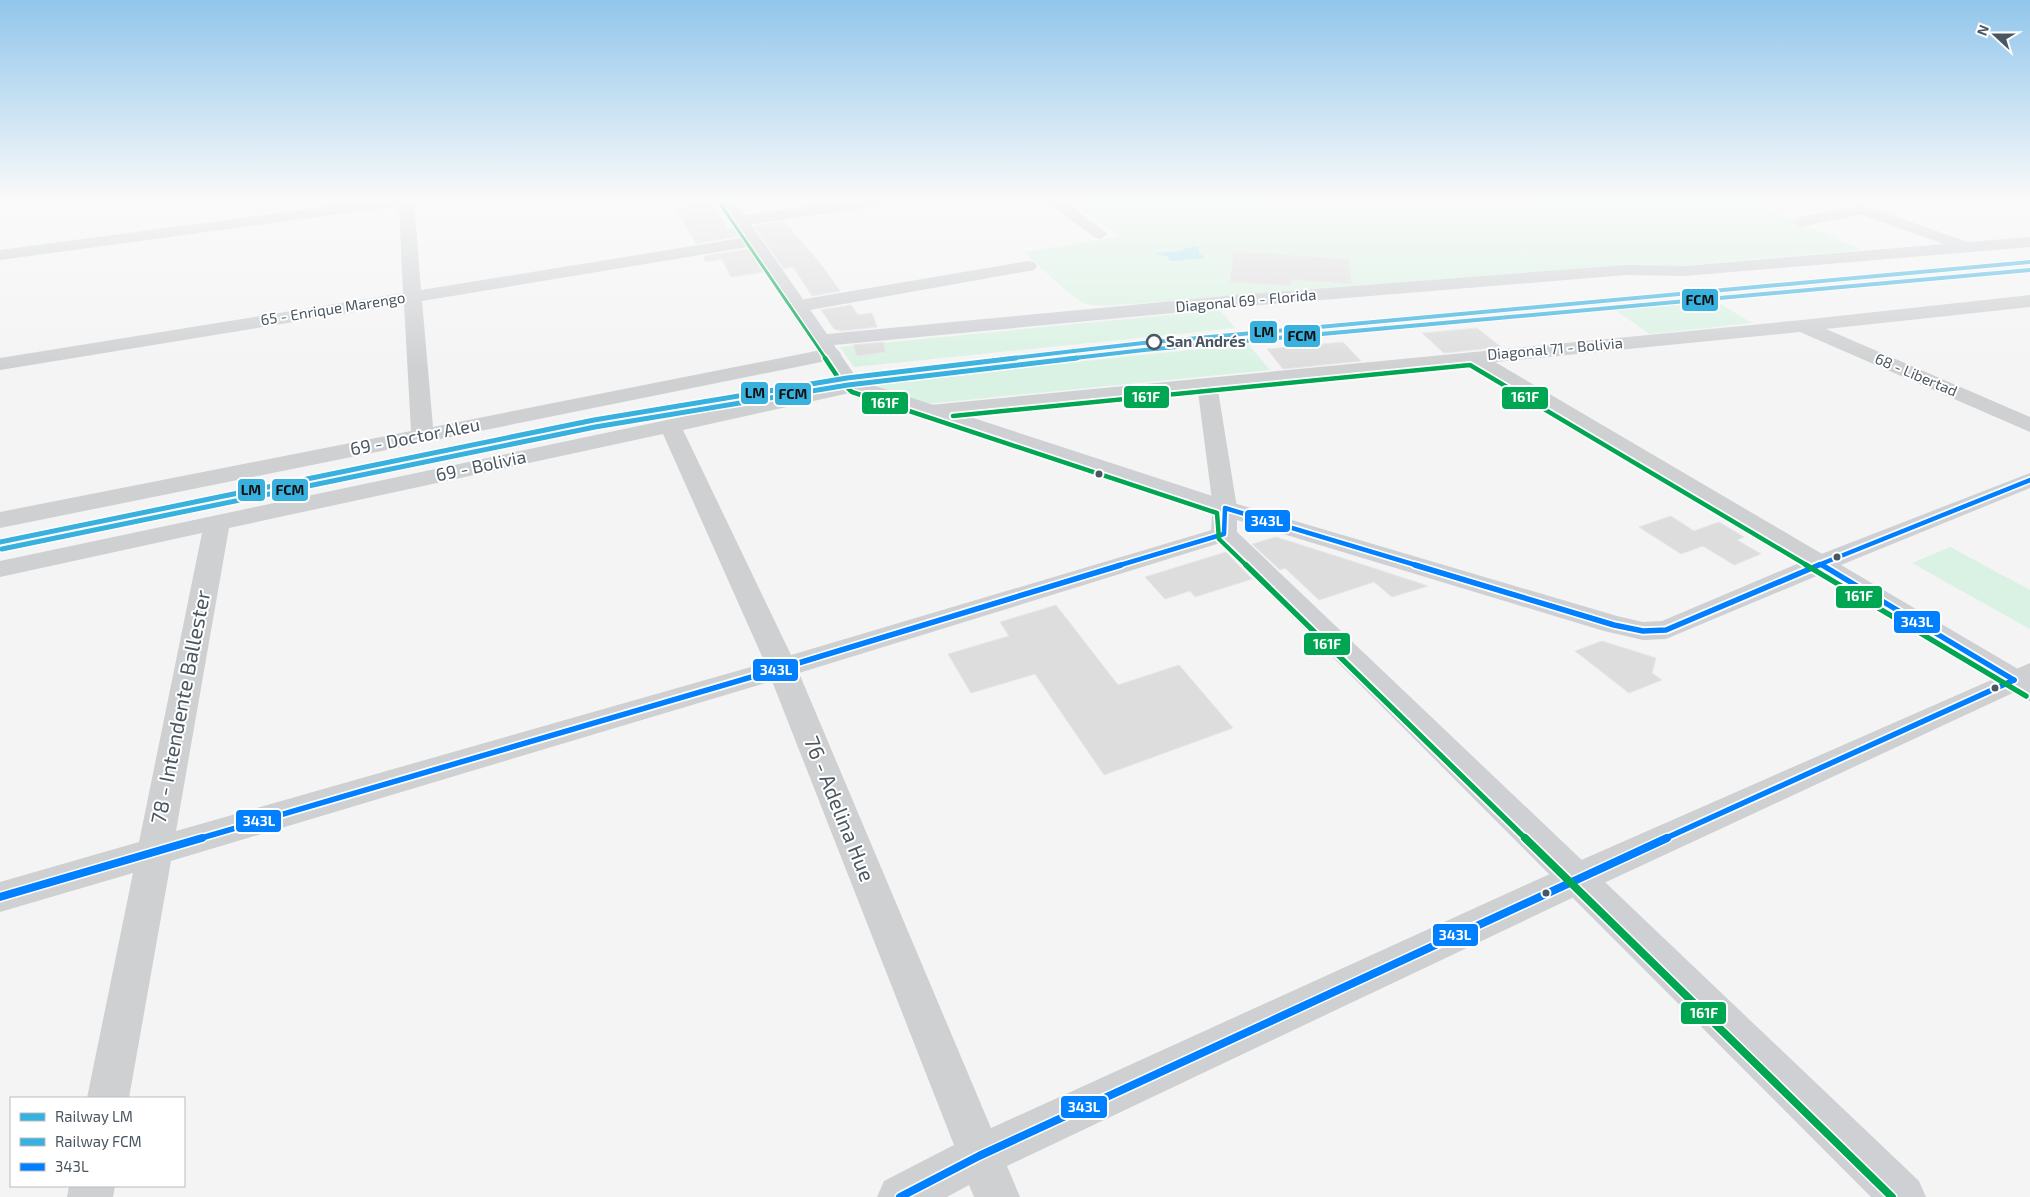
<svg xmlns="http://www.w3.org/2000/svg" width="2030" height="1197" viewBox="0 0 2030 1197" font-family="'Exo 2',sans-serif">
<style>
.green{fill:#d9f2e3}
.water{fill:#aee2f0}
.building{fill:#ddddde;stroke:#e5e6e7}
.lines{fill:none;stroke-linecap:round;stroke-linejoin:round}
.street{fill:#ced0d2;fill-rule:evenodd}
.secondary{fill:#ced0d4;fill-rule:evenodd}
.bus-1-far2-casing{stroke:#fff;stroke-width:8}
.bus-1-far1-casing{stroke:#fff;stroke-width:9}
.bus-1-casing{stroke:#fff;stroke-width:11}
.bus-2-far3-casing{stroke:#fff;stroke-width:5.5}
.bus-2-far2-casing{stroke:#fff;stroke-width:8}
.bus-2-far1-casing{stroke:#fff;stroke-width:9}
.bus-2-casing{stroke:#fff;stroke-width:11}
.bus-1-far2{stroke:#007fff;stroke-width:4.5}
.bus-1-far1{stroke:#007fff;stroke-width:5.5}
.bus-1{stroke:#007fff;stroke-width:8}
.bus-2-far3{stroke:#00a651;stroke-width:3}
.bus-2-far2{stroke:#00a651;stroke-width:4.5}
.bus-2-far1{stroke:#00a651;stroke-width:5.5}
.bus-2{stroke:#00a651;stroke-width:8}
.rail-1-far1-casing{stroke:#fff;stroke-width:6}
.rail-1-casing{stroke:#fff;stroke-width:8}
.rail-2-far1-casing{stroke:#fff;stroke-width:6}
.rail-2-casing{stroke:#fff;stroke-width:8}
.rail-1-far1{stroke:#39b1df;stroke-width:4}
.rail-1{stroke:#39b1df;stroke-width:5}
.rail-2-far1{stroke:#39b1df;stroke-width:4}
.rail-2{stroke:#39b1df;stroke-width:5}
.stop-dot{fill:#fff;stroke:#4a5661;stroke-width:2.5}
.bus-dot{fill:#4a5661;stroke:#fff;stroke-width:2}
.labels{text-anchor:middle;stroke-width:4;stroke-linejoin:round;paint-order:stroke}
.far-street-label{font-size:15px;fill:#4a5661;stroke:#fff}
.far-stop-label{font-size:15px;font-weight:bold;fill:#4a5661;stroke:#fff;text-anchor:start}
.street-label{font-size:18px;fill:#4a5661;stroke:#fff}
.near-street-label{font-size:21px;fill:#4a5661;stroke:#fff}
.line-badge{stroke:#fff;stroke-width:2}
.badge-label{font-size:14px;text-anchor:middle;font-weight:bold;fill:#fff}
.pale-badge-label{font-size:14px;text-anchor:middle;font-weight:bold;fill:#111}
</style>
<rect width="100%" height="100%" fill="#f4f4f4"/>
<g class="green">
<path d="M1071,201h679l112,49 -182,16 -56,1 -492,37c-15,0 -31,4 -46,0 -10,-3 -52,-42 -62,-52l96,-16z"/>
<path d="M1714,300l38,23 -102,11 -35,-24z"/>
<path d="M1220,310l15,18 -381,39 -14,-20z"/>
<path d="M1248,344l22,26 -345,34 -61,-20z"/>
<path d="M1950,547l80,43v39l-118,-66z"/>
</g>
<path class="water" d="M1195,246l4,1v6l6,5 -32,3 -4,-1v-3l-15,-4 24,-2z"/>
<g class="building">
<path d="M711,203l17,26 7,-1 5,8 -44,8 -20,-36z"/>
<path d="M784,221l39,46 17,24 -28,5 -19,-29 -9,2 -30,-43z"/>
<path d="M749,249l15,23 -33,5 -9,-18 -16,3 -3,-6z"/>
<path d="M1233,251l116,8 3,25 -61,-4v6l-61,-4z"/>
<path d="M851,305l7,10 14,-2 5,14 -36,4 -7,-2 -13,-19z"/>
<path d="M1477,328l24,19 -57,6 -22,-20z"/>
<path d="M883,342l3,10 -29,4 -4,-11z"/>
<path d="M1343,342l18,19 -78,8 -16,-20z"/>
<path d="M1671,516l23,15 25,-9 25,15 -7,3 24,14 -27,11 -31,-19 -22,8 -42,-27z"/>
<path d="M1276,537l85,27 67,22 -36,11 -18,-15 -55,18 -34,-32 -5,2 -28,-26z"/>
<path d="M1226,552l26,27 -57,18 -5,-6 -25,8 -20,-22z"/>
<path d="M1056,605l62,80 61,-20 54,63 -129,47 -69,-101 -64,19 -23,-39 61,-18 -9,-14z"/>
<path d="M1602,641l54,17 -4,15 10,7 -33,13 -54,-42z"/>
</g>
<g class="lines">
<g class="street">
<path d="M368,201h46l7,89 333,-54 6,1 2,4 -2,4 -6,1 -332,55 11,126 398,-79 7,2 3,4 -3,4 -7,2 -831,168v-16l411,-81 -7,-127 -404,66v-12l403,-65 -4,-87 -399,54v-10z"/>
<path d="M844,201h40l-8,5 -136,20 -8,-5 8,-5z"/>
<path d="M1046,201h18l44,33 -8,5 -6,-2z"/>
<path d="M1862,205l6,2 2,3 -2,3 -68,14 -8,-5 8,-5z"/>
<path d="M1028,261l6,1 3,4 -3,4 -235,42 -7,-2 -2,-4 2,-4 7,-2z"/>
<path d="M2030,295v12l-204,22 204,88v15l-230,-100 -305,30 334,196 4,6 -4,6 -9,2 -9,-2 -340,-205 -253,25 19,118 -3,5 -9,2 -9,-2 -3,-5 -15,-116 -268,27 -8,-2 -3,-5 3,-5 8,-2 872,-85z"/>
<path d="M856,380l7,2 3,4 -3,4 -180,40 108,225 424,-126 9,-3 9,3 4,5 -4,5 -434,134 192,455 572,-260 467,-205v22l-441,205 -582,276 13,31h-46l-5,-12 -22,12h-70l7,-16 70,-36 -182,-464 -601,180 -42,237h-42l46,-225 -133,39v-30l139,-40 63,-309 -202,44v-16zM663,434l102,229 -589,168 53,-303z"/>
<path d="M69,1186h46l-2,11h-46z"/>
</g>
<path class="secondary" d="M719,201h16l92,133 410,-39 389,-30 59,1 259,-22 -88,-31 -2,-3 2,-3 6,-2 106,37 62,-5v10l-345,29 -59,-1 -389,32 -403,38 20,29 9,8 371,121 383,113 26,6 19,-1 149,-63 219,-85v15l-189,77 189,111v25l-11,-4 -200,-122 -153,64 -23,1 -39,-9 -367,-111v12l682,649 7,16h-55l-656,-658 -4,-5 1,-22 -363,-122 -12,-12z"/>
<g class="bus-1-far2-casing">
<g id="bus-1-far2">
<path d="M1820,564l4,2"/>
<path d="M1117,566l107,-32 1,-26 194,58"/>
<path d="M1816,566l214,-86"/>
</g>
</g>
<g class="bus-1-far1-casing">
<g id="bus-1-far1">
<path d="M1415,565l199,60 29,6 23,-1 153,-65"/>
<path d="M1822,565l192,115"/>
<path d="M198,839l584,-171 339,-103"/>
<path d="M1664,839l350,-159"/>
</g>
</g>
<g class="bus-1-casing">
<g id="bus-1">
<path d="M0,897l202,-59"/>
<path d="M900,1197l79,-41 688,-318"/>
</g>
</g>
<g class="bus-2-far3-casing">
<path id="bus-2-far3" d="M721,205l105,154"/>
</g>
<g class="bus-2-far2-casing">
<g id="bus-2-far2">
<path d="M825,358l16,24 11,10 365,121 2,26 28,27"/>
<path d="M953,416l517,-51 338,201"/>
</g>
</g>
<g class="bus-2-far1-casing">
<g id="bus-2-far1">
<path d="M1246,565l280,274"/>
<path d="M1806,565l220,131"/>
</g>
</g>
<g class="bus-2-casing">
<path id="bus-2" d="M1525,838l367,359"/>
</g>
<use href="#bus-1-far2" class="bus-1-far2"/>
<use href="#bus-1-far1" class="bus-1-far1"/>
<use href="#bus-1" class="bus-1"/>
<use href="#bus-2-far3" class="bus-2-far3"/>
<use href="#bus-2-far2" class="bus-2-far2"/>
<use href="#bus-2-far1" class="bus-2-far1"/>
<use href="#bus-2" class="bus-2"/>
<g class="rail-1-far1-casing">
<path id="rail-1-far1" d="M1006,359l137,-16 887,-81"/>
</g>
<g class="rail-1-casing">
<path id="rail-1" d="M0,542l594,-122 253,-42 169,-20"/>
</g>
<g class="rail-2-far1-casing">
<path id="rail-2-far1" d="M1066,359l78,-9 886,-80"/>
</g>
<g class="rail-2-casing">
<path id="rail-2" d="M2,549l593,-122 253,-42 229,-27"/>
</g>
<use href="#rail-1-far1" class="rail-1-far1"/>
<use href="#rail-1" class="rail-1"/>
<use href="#rail-2-far1" class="rail-2-far1"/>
<use href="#rail-2" class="rail-2"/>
</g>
<linearGradient id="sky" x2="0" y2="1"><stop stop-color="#91c6eb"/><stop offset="0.54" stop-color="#fafafa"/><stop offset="1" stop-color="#fafafa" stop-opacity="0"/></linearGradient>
<rect width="2030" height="369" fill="url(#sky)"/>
<circle class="stop-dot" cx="1154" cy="342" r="7"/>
<g class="bus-dot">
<circle cx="1099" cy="474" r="4.5"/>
<circle cx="1837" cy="557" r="4.5"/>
<circle cx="1995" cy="688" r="4.5"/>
<circle cx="1546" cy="893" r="4.5"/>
</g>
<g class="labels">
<g class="far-street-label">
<text transform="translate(1246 301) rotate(-5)" y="5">Diagonal 69 - Florida</text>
<text transform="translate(333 309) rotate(-9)" y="5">65 - Enrique Marengo</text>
<text transform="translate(1555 349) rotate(-5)" y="5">Diagonal 71 - Bolivia</text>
<text transform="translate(1916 375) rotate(23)" y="5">68 - Libertad</text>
</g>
<g class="far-stop-label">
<text x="1166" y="347">San Andrés</text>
</g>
<g class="street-label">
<text transform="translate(415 437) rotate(-11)" y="6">69 - Doctor Aleu</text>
<text transform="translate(481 466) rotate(-12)" y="6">69 - Bolivia</text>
</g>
<g class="near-street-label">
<text transform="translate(181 707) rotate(-79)" y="7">78 - Intendente Ballester</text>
<text transform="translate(839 809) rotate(68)" y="7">76 - Adelina Hue</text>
</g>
</g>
<g class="line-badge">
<rect x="1681" y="288" width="38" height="24" rx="5" fill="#39b1df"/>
<rect x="1249" y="320" width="29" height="24" rx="5" fill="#39b1df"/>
<rect x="1283" y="324" width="38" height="24" rx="5" fill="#39b1df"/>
<rect x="740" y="381" width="29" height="24" rx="5" fill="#39b1df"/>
<rect x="774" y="382" width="38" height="24" rx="5" fill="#39b1df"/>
<rect x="1123" y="385" width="47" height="24" rx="5" fill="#00a651"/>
<rect x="1501" y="386" width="48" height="24" rx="5" fill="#00a651"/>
<rect x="861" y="391" width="48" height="24" rx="5" fill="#00a651"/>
<rect x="271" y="478" width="38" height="24" rx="5" fill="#39b1df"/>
<rect x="237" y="478" width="29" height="24" rx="5" fill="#39b1df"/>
<rect x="1244" y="509" width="47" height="24" rx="5" fill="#007fff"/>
<rect x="1835" y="585" width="48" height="24" rx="5" fill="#00a651"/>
<rect x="1893" y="610" width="48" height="24" rx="5" fill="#007fff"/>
<rect x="1303" y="632" width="48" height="24" rx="5" fill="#00a651"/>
<rect x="752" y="658" width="47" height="24" rx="5" fill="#007fff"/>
<rect x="235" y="809" width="47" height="24" rx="5" fill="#007fff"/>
<rect x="1432" y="923" width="47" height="24" rx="5" fill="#007fff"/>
<rect x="1680" y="1001" width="47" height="24" rx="5" fill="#00a651"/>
<rect x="1060" y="1095" width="48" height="24" rx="5" fill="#007fff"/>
</g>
<g class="badge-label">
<text x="1146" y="402">161F</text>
<text x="1525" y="402">161F</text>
<text x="885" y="408">161F</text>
<text x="1267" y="526">343L</text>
<text x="1859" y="601">161F</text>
<text x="1917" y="627">343L</text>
<text x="1327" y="649">161F</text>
<text x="776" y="675">343L</text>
<text x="259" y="826">343L</text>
<text x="1455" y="940">343L</text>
<text x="1704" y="1018">161F</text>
<text x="1084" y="1112">343L</text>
</g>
<g class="pale-badge-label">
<text x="1700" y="305">FCM</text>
<text x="1264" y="337">LM</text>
<text x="1302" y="341">FCM</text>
<text x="755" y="398">LM</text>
<text x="793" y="399">FCM</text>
<text x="290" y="495">FCM</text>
<text x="251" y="495">LM</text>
</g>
<rect x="10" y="1097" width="175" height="90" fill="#ffffff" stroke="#b7bbc0"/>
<rect x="20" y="1113" width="25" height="8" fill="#39b1df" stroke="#b7bbc0"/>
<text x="55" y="1122" font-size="15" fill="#4a5661">Railway LM</text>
<rect x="20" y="1138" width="25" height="8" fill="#39b1df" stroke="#b7bbc0"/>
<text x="55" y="1147" font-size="15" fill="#4a5661">Railway FCM</text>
<rect x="20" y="1163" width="25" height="8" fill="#007fff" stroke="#b7bbc0"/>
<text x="55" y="1172" font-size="15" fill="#4a5661">343L</text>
<g transform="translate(1995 35) rotate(291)" stroke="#ffffff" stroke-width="4" paint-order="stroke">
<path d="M0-4L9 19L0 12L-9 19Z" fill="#4a5661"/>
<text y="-8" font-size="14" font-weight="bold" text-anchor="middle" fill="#4a5661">N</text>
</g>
</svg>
